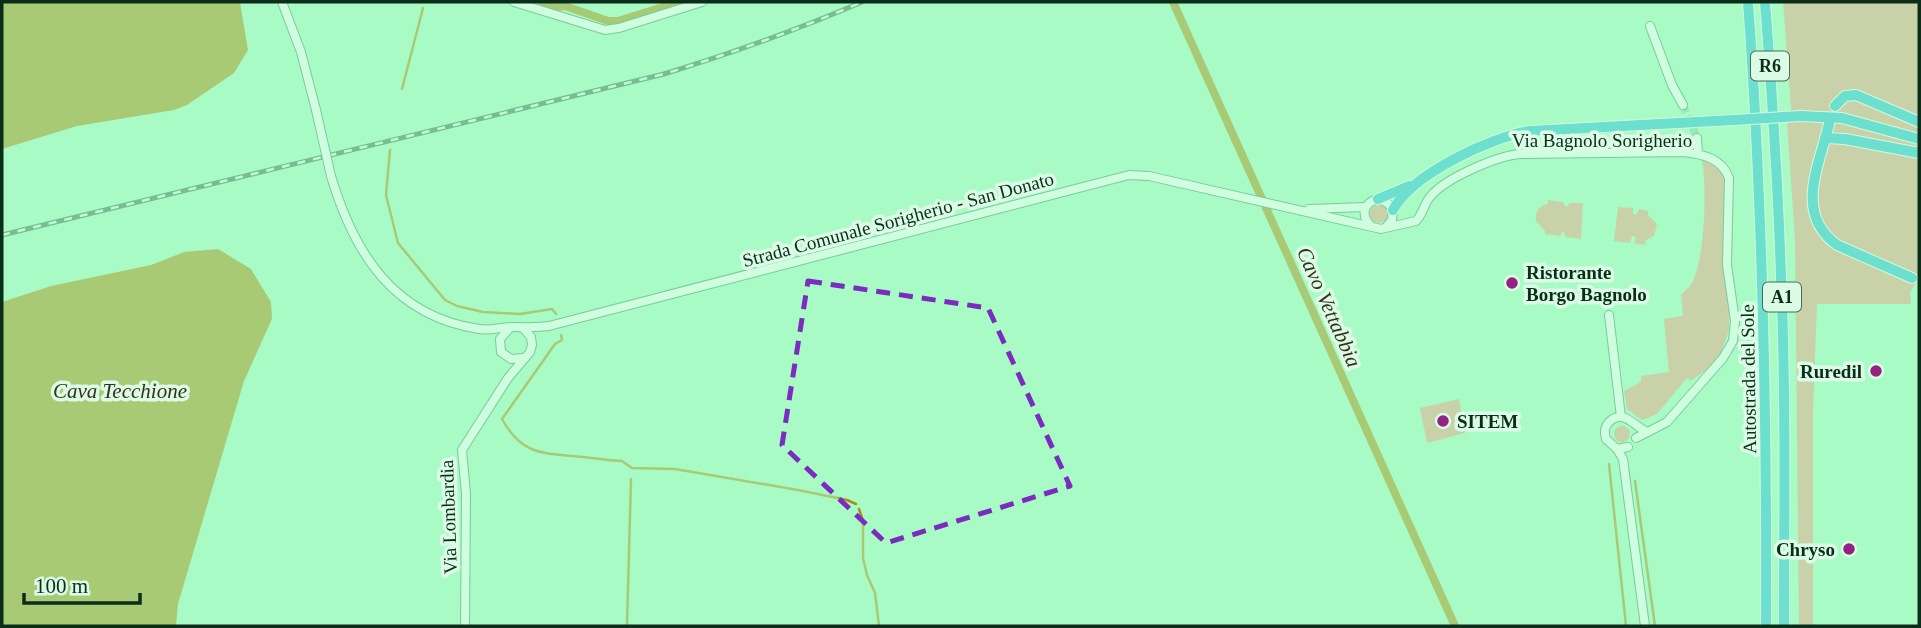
<svg xmlns="http://www.w3.org/2000/svg" width="1921" height="628" viewBox="0 0 1921 628" font-family="Georgia,serif">
<style>
.green{fill:#f29e88}
.water{fill:#a98f15}
.lines{fill:none;stroke-linecap:round;stroke-linejoin:round}
.stream{stroke:#a98f15;stroke-width:2.5}
.canal{stroke:#a98f15;stroke-width:8}
.minor-tunnel{stroke:#88d2a3;stroke-width:8;stroke-dasharray:8 4;stroke-linecap:butt}
.minor-casing{stroke:#3f9262;stroke-width:10}
.highway-casing{stroke:#fff;stroke-width:12}
.minor{stroke:#fff;stroke-width:8}
.highway{stroke:#25bcda;stroke-width:10}
.rail-casing{stroke:#3d7152;stroke-width:5}
.rail{stroke:#dcfbe6;stroke-width:2.5;stroke-dasharray:8;stroke-linecap:butt}
.minor-bridge-casing{stroke:#3f9262;stroke-width:10;stroke-linecap:butt}
.highway-bridge-casing{stroke:#fff;stroke-width:12;stroke-linecap:butt}
.minor-bridge{stroke:#fff;stroke-width:8}
.highway-bridge{stroke:#25bcda;stroke-width:10}
.marked{fill:none;stroke:#7b2cbf;stroke-width:5;stroke-dasharray:14 9;stroke-linejoin:round}
.poi-dot{fill:#942282;stroke:#dcfbe6;stroke-width:2.5}
.labels{text-anchor:middle;stroke-width:7;stroke-linejoin:round;paint-order:stroke}
.shield{fill:#dcfbe6;stroke:#496c57;stroke-width:2}
.shield-label{font-size:18px;font-weight:bold;fill:#0a2e1a}
.street-label{font-size:19px;fill:#0a2e1a;stroke:#dcfbe6}
.poi-label{font-size:19px;font-weight:bold;fill:#0a2e1a;stroke:#dcfbe6;text-anchor:start}
.water-label{font-size:21px;font-style:italic;fill:#363018;stroke:#dcfbe6}
</style>
<rect width="100%" height="100%" fill="#a8fbc5"/>
<g class="green">
<path d="M1783,2h136v275l-9,16 1,11h-94l-4,108v214h-14l-4,-386 -8,-118 5,-1z"/>
<path d="M1702,160l16,7 6,12 -1,86 6,44v21l-8,23 -11,14 -19,14 -4,-3 -30,36 -15,6 -15,-11 -3,-18 17,-9v-6l28,-4 -5,-53 19,-3 -2,-21c4,-4 9,-8 11,-12 13,-24 15,-97 10,-123z"/>
<path d="M1548,200l15,2 3,5 4,-4h13l-2,36 -15,-2 -3,-6 -3,5 -15,-2v-3l-9,-10c-1,-8 2,-16 12,-17z"/>
<circle cx="1379" cy="214" r="9"/>
<path d="M1618,207l15,1v6l3,1 3,-6 9,2v4l9,9 -3,12 -8,4 -1,5 -11,-2 2,-4 -2,-3h-2l-2,7 -16,-2z"/>
<path d="M1459,399l6,34 -38,10 -7,-35z"/>
<circle cx="1622" cy="434" r="8"/>
</g>
<g class="water">
<path d="M2,2h238l8,48 -14,23 -47,32 -13,5 -97,16 -75,23z"/>
<path d="M218,249l33,20 20,33 1,17 -28,62 -66,223 -2,22h-174v-324l49,-16 100,-21 33,-13z"/>
</g>
<g class="lines">
<g class="stream">
<path d="M402,89l21,-81"/>
<path d="M390,150l-4,45 12,48 47,57 12,6 26,6 37,2 32,-5 4,5"/>
<path d="M561,335l1,5 -7,4 -53,75c21,38 43,34 81,38 13,1 26,4 39,4l10,7 43,1 123,21 49,10 9,4"/>
<path d="M1609,464l17,162"/>
<path d="M1635,481l20,145"/>
<path d="M859,509l4,12v37l4,17 8,18 4,33"/>
<path d="M627,626l4,-147"/>
</g>
<g class="canal">
<path d="M542,2l16,5 7,-1 43,15h10l61,-19"/>
<path d="M1173,2l282,624"/>
</g>
<path class="minor-tunnel" d="M1683,105l14,33"/>
<g class="minor-casing">
<g id="minor">
<path d="M282,2l19,50 15,58"/>
<path d="M514,2l91,28 14,-2 83,-26"/>
<path d="M1650,26l22,59 11,20"/>
<path d="M1697,138l1,16"/>
<path d="M331,176c23,77 62,140 148,153 13,2 25,-3 38,-2 10,1 20,0 32,-1l580,-151 20,1 232,53 35,-8c7,-7 8,-17 14,-24 15,-19 67,-41 90,-43l163,-2c19,2 39,6 46,26l-2,87 8,56 -2,20 -10,17 -56,64 -31,16"/>
<path d="M1309,209l57,-2"/>
<path d="M1371,226c-19,-18 9,-39 22,-16l-1,10 -5,6"/>
<path d="M1609,315l12,102"/>
<path d="M509,329l-9,10 1,13 10,7 13,-1"/>
<path d="M1628,447l-11,2 -11,-10c-2,-7 -2,-12 3,-17 14,-14 26,5 38,10"/>
<path d="M1617,449l6,10 22,167"/>
<path d="M465,626l1,-132 -4,-44 46,-72 22,-26 2,-7 -1,-8 -7,-8"/>
</g>
</g>
<g class="highway-casing">
<g id="highway">
<path d="M1748,2c15,208 19,416 18,624"/>
<path d="M1765,2c7,91 13,183 16,275 5,116 3,233 3,349"/>
<path d="M1835,106l10,-10 11,-1 63,27"/>
<path d="M1801,116l41,2 77,21"/>
<path d="M1829,124c-10,42 -35,90 8,121l75,33"/>
<path d="M1825,138l20,1 74,14"/>
<path d="M1378,199l31,-13"/>
<path d="M1393,210c19,-36 98,-73 137,-79l204,-11"/>
</g>
</g>
<use href="#minor" class="minor"/>
<use href="#highway" class="highway"/>
<g class="rail-casing">
<path id="rail" d="M2,235l662,-161c68,-21 133,-44 198,-72"/>
</g>
<use href="#rail" class="rail"/>
<g class="minor-bridge-casing">
<path id="minor-bridge" d="M316,110l15,66"/>
</g>
<g class="highway-bridge-casing">
<path id="highway-bridge" d="M1734,120l67,-4"/>
</g>
<use href="#minor-bridge" class="minor-bridge"/>
<use href="#highway-bridge" class="highway-bridge"/>
</g>
<path d="M0 0H1921V628H0ZM808,281l180,27 82,178 -184,57 -104,-98z" fill="#a8fbc5" fill-opacity=".55" fill-rule="evenodd"/>
<path class="marked" d="M808,281l180,27 82,178 -184,57 -104,-98z"/>
<g class="poi-dot">
<circle cx="1512" cy="283" r="7"/>
<circle cx="1876" cy="371" r="7"/>
<circle cx="1443" cy="421" r="7"/>
<circle cx="1849" cy="549" r="7"/>
</g>
<g class="labels">
<g class="shield">
<rect x="1751" y="51.5" width="38" height="29" rx="5"/>
<rect x="1763" y="282.5" width="38" height="29" rx="5"/>
</g>
<g class="shield-label">
<text x="1770" y="72">R6</text>
<text x="1782" y="303">A1</text>
</g>
<g class="street-label">
<text x="1602" y="147">Via Bagnolo Sorigherio</text>
<text transform="translate(898 219) rotate(-15)" y="7">Strada Comunale Sorigherio - San Donato</text>
<text transform="translate(1748 379) rotate(-91)" y="7">Autostrada del Sole</text>
<text transform="translate(448 517) rotate(-92)" y="7">Via Lombardia</text>
</g>
<g class="poi-label">
<text x="1526" y="279">Ristorante<tspan x="1526" dy="22">Borgo Bagnolo</tspan></text>
<text x="1862" y="378" text-anchor="end">Ruredil</text>
<text x="1457" y="428">SITEM</text>
<text x="1835" y="556" text-anchor="end">Chryso</text>
</g>
<g class="water-label">
<text transform="translate(1329 307) rotate(66)" y="7">Cavo Vettabbia</text>
<text x="120" y="398">Cava Tecchione</text>
</g>
</g>
<rect width="1921" height="628" fill="none" stroke="#0a2e1a" stroke-width="7"/>
<path d="M24 593v10h116v-10" fill="none" stroke="#0a2e1a" stroke-width="3.5"/>
<text x="35" y="593" font-size="21" fill="#0a2e1a" stroke="#dcfbe6" stroke-width="5" paint-order="stroke">100 m</text>
</svg>
